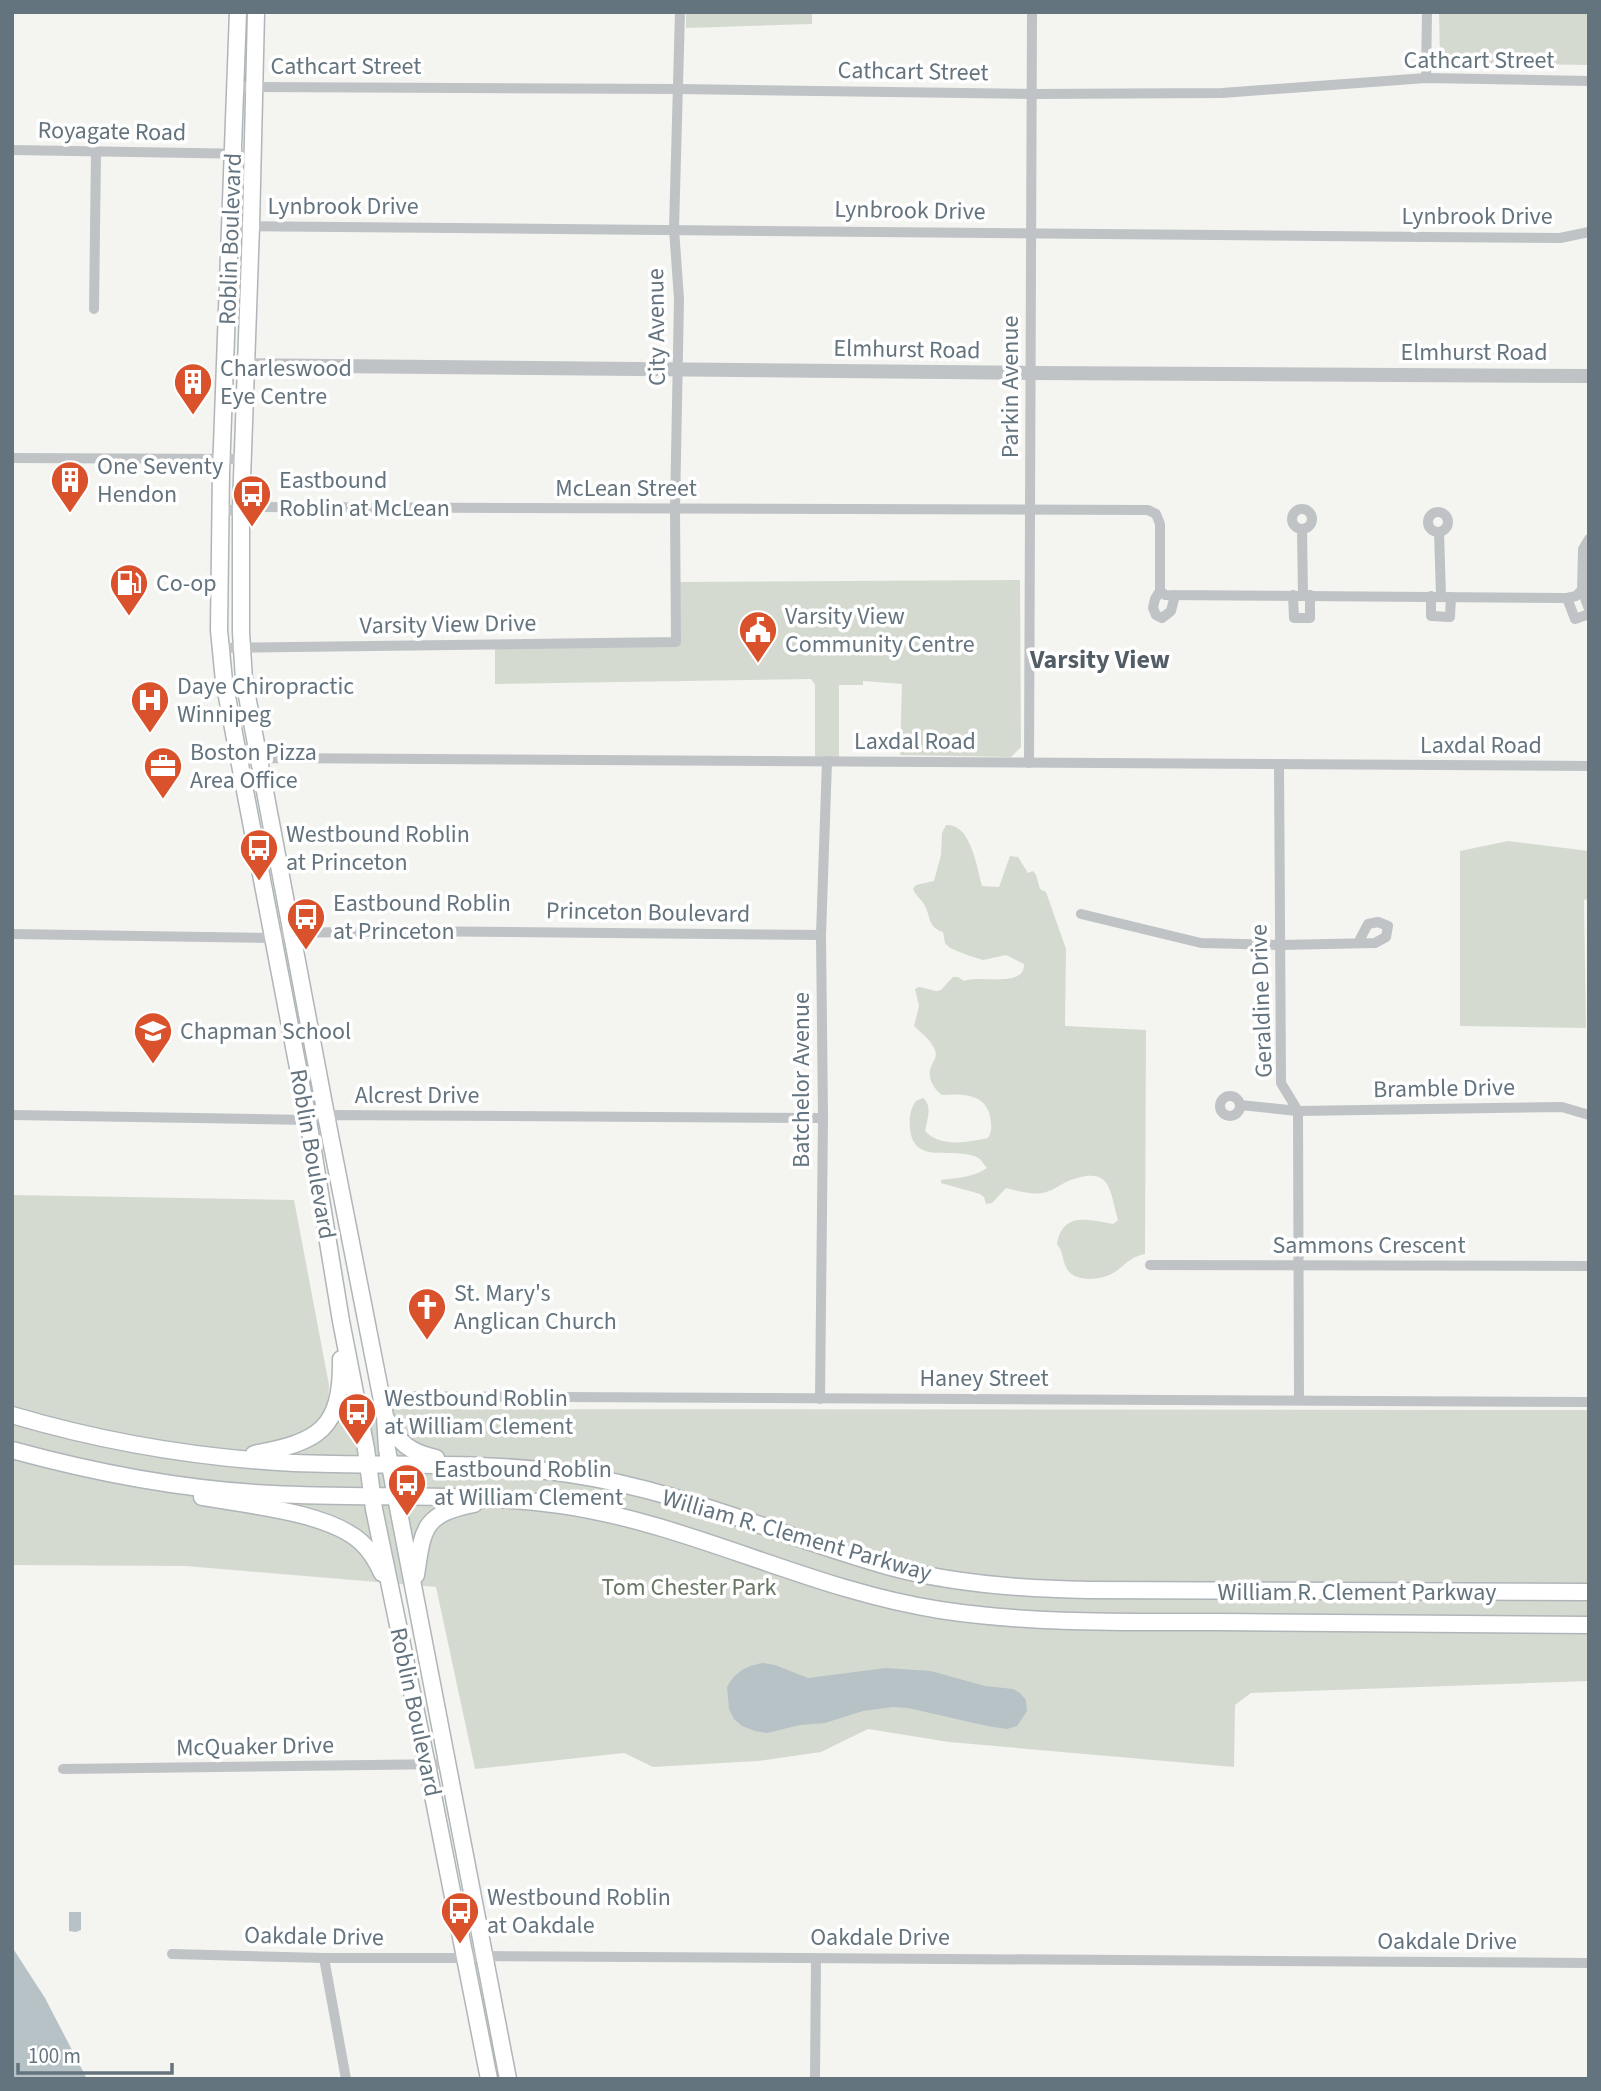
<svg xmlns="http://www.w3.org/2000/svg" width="1601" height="2091" viewBox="0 0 1601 2091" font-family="'Source Sans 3',sans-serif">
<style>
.green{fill:#d5dad1}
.water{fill:#b7c2c6}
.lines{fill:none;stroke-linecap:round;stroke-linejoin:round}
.secondary-casing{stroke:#afb5b8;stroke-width:19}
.minor{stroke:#bfc3c6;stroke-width:10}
.tertiary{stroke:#bfc3c6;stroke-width:14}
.secondary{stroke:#fff;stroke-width:16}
.labels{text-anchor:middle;stroke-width:7;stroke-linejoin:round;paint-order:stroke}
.street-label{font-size:24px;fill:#64747f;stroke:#fff}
.poi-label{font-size:24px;fill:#64747f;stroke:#fff;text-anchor:start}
.park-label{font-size:24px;fill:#677763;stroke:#fff}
.neighbourhood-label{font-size:26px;font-weight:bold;fill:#525d65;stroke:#fff}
</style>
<rect width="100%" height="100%" fill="#f4f4f0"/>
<g class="green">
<path d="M686,12h126v12l-126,4z"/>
<path d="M1439,12h150v53l-144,-2 -5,-2z"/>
<path d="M1020,580l1,167 -10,10 -111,-2 2,-71 -39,-3v4h-24v73l-24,-2v-71l-4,-6 -316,5v-35l184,-5v-62z"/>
<path d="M946,825c25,-2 31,43 36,61l17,1 11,-31 8,1 10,16 5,-2 3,4 4,14 6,3 20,57 -1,77 81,4 -1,224c-18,4 -18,11 -32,19 -11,7 -38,10 -46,-4 -5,-8 -3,-16 -10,-25 5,-32 31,-25 56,-20l5,-4c-9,-33 -7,-55 -50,-39 -8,4 -16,10 -25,12 -12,2 -25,-2 -37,-5l-14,15 -6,1 -2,-7 -4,-3 -39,-11v-3c16,-2 33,-3 46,-12 -1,-1 -7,-9 -7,-9 -23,-15 -67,9 -70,-31 -1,-11 0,-18 6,-27l7,-3c10,8 4,22 2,33 16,17 43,11 63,7 5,-8 3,-14 2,-22 -5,-23 -30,-22 -48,-21 -7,-5 -14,-15 -12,-25 2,-9 9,-12 4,-22 -4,-9 -13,-15 -20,-22l5,-20 -4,-17 4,-2c26,6 17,7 34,-10h5l6,4c15,-7 61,8 60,-17l-18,-9 -23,5 -16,-5 -17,-7 -5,-5 -2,-11c-16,-5 -12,-16 -19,-28 -4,-6 -8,-8 -11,-15l3,-4 18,-4 7,-26 1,-22z"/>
<path d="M1508,841l81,10v48l-5,1 2,128 -126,-2v-175z"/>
<path d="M12,1195l282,5 35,185 -1,24 1261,1v271l-338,12 -16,12 -1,62 -285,-25 -81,-13 -47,23 -63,9 -105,6 -29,-14 -149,16 -39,-182 -250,-21 -174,-1z"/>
</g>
<g class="water">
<path d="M763,1663l12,2 33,13 78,-10 45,3 54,15 28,3 7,4 6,7 1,11 -10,15 -10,3 -20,-3 -79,-18 -15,-1 -30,4 -38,12 -25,2 -33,8 -12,-2 -13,-5 -8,-7 -5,-10 -2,-22c9,-16 19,-21 36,-24z"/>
<path d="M69,1912h12v18l-5,2 -7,-1z"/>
<path d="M12,1947l33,51 42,81h-75z"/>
</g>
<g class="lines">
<g class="secondary-casing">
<g id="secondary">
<path d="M238,12l-17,460 -2,158 5,51 84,439 33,201 25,128 8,60 53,256 62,314"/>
<path d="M256,12l-5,214 -10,281v125l3,48 82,435 59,301 2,33 9,48 112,582"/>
<path d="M12,1415c91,27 187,43 282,48 92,4 184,-3 276,11 109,16 211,62 317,92 65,18 134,23 202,24l500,2"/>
<path d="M387,1420c13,24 22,32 49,38"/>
<path d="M12,1450c84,23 173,40 261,44 96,5 193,-2 288,11 131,19 249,85 379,105 92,14 186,12 280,12 123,1 246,2 369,3"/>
<path d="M254,1454c64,-12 88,-24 87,-95"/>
<path d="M202,1497c44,8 126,15 159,45 9,8 16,20 21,31"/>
<path d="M416,1575c7,-47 7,-61 58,-71"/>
</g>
</g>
<g class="minor">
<path d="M1426,78l1,-66"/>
<path d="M236,87l443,2 353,5 190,-1 204,-15 163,3"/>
<path d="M12,150l241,4"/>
<path d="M231,226l1196,11 133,1 29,-6"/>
<path d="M94,309l2,-157"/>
<path d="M12,458l232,1"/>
<circle cx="1302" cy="519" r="10"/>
<circle cx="1438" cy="522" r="10"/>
<path d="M222,513l19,-6 907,3 8,4 4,10v67l5,4 402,3 9,-2 6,-6 1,-41 6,-10"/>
<path d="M1302,529l1,66"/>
<path d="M1439,532l2,64"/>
<path d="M1582,590l7,19"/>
<path d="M1160,591l-5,8 -2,9 3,7 6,3 9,-7 4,-16"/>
<path d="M1293,595l1,23h16v-23"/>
<path d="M1431,596v20l19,1 1,-20"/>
<path d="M1567,598l8,21 14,-5"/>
<path d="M221,648l455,-6 -1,-133 4,-210 -5,-70 6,-217"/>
<path d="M240,762l26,-4 1323,8"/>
<path d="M1029,763l3,-751"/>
<path d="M1279,764l2,319 17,28 1,289"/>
<path d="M1081,914l120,29 79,2 95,-2 11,-6 2,-11 -10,-4 -10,2 -10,19"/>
<path d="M12,934l261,4 18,-5 109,-2 421,4"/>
<circle cx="1230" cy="1106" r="10"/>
<path d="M1240,1105l58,6 264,-4 27,8"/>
<path d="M12,1115l296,5 18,-5 497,3"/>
<path d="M1150,1265l439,1"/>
<path d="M380,1396l1209,6"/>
<path d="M820,1399l3,-281 -2,-183 6,-174"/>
<path d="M63,1769l384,-5"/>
<path d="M172,1954l152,4h132l27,-2 1106,7"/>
<path d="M324,1958l22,121"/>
<path d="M815,2079l1,-121"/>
</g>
<path class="tertiary" d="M225,365l807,8 557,3"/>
<use href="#secondary" class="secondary"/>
</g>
<defs>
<g id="building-pin" transform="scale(2.0125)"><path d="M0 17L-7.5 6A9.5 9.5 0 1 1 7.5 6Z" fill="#d9522b" stroke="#fff"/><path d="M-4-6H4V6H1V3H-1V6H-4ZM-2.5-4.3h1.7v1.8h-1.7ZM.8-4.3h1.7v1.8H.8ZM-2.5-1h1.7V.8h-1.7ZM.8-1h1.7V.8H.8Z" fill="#fff"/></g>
<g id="bus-pin" transform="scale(2.0125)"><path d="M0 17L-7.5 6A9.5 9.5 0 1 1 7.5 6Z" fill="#d9522b" stroke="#fff"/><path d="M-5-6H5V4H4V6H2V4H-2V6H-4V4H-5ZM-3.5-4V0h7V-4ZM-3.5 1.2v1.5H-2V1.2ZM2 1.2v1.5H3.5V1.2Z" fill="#fff"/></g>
<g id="fuel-pin" transform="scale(2.0125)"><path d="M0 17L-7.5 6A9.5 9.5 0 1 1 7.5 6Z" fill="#d9522b" stroke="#fff"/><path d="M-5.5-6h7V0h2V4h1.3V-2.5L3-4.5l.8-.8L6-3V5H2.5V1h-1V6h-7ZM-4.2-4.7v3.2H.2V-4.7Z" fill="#fff"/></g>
<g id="civic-pin" transform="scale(2.0125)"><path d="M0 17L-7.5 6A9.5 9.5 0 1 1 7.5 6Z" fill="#d9522b" stroke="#fff"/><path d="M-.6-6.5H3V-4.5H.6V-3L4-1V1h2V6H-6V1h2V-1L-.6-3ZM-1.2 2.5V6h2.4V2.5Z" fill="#fff"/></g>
<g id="hospital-pin" transform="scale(2.0125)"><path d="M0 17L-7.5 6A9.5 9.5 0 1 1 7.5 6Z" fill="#d9522b" stroke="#fff"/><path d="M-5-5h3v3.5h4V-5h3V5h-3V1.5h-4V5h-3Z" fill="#fff"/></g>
<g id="office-pin" transform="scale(2.0125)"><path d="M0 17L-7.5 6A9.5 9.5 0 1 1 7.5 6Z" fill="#d9522b" stroke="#fff"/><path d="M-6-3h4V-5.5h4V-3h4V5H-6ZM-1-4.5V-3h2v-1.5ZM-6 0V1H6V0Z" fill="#fff"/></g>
<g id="school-pin" transform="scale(2.0125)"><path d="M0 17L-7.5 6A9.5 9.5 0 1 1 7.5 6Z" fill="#d9522b" stroke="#fff"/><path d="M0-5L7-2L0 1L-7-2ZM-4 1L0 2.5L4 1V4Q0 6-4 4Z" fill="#fff"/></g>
<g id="church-pin" transform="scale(2.0125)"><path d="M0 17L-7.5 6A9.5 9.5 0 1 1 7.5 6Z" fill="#d9522b" stroke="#fff"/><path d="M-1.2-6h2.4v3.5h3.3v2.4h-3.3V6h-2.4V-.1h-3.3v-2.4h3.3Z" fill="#fff"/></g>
</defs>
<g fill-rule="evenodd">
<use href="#building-pin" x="193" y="382"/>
<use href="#building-pin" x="70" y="480"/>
<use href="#bus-pin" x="252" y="494"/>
<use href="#fuel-pin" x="129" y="583"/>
<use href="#civic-pin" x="758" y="630"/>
<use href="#hospital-pin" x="150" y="700"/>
<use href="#office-pin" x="163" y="766"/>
<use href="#bus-pin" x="259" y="848"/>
<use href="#bus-pin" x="306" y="917"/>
<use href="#school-pin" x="153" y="1031"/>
<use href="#church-pin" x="427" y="1307"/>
<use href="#bus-pin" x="357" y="1412"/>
<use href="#bus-pin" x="407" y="1483"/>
<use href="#bus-pin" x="460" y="1911"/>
</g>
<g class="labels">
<g class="street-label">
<text x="1479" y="68">Cathcart Street</text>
<text x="346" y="74">Cathcart Street</text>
<text transform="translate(913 71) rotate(1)" y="8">Cathcart Street</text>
<text transform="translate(112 131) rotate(1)" y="8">Royagate Road</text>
<text x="343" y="214">Lynbrook Drive</text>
<text transform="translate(910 210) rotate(1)" y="8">Lynbrook Drive</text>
<text x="1477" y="224">Lynbrook Drive</text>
<text transform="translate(230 239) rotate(-88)" y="8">Roblin Boulevard</text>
<text transform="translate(656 327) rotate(-91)" y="8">City Avenue</text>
<text transform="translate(907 349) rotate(1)" y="8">Elmhurst Road</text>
<text x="1474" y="360">Elmhurst Road</text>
<text transform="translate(1010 387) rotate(-90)" y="8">Parkin Avenue</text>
<text x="626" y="496">McLean Street</text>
<text transform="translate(448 624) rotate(-1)" y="8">Varsity View Drive</text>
<text x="915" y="749">Laxdal Road</text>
<text x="1481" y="753">Laxdal Road</text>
<text transform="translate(648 912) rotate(1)" y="8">Princeton Boulevard</text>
<text transform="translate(1261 1001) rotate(-92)" y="8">Geraldine Drive</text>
<text transform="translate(801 1080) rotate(-90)" y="8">Batchelor Avenue</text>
<text transform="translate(1444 1088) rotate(-1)" y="8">Bramble Drive</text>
<text x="417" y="1103">Alcrest Drive</text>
<text transform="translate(313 1154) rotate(80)" y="8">Roblin Boulevard</text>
<text x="1369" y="1253">Sammons Crescent</text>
<text x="984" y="1386">Haney Street</text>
<text transform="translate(797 1535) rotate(16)" y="8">William R. Clement Parkway</text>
<text x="1357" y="1600">William R. Clement Parkway</text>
<text transform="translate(416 1712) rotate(78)" y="8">Roblin Boulevard</text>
<text transform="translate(255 1746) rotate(-1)" y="8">McQuaker Drive</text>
<text transform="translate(314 1936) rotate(1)" y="8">Oakdale Drive</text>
<text x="880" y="1945">Oakdale Drive</text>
<text x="1447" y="1949">Oakdale Drive</text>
</g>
<g class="poi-label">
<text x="220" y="376">Charleswood<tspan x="220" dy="28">Eye Centre</tspan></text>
<text x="97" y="474">One Seventy<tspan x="97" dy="28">Hendon</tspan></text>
<text x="279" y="488">Eastbound<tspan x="279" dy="28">Roblin at McLean</tspan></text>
<text x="156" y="591">Co-op</text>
<text x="785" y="624">Varsity View<tspan x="785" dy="28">Community Centre</tspan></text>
<text x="177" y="694">Daye Chiropractic<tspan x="177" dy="28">Winnipeg</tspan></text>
<text x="190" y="760">Boston Pizza<tspan x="190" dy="28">Area Office</tspan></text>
<text x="286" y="842">Westbound Roblin<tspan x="286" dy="28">at Princeton</tspan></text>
<text x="333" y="911">Eastbound Roblin<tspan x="333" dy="28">at Princeton</tspan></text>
<text x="180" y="1039">Chapman School</text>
<text x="454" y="1301">St. Mary's<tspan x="454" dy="28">Anglican Church</tspan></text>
<text x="384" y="1406">Westbound Roblin<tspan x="384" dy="28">at William Clement</tspan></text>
<text x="434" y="1477">Eastbound Roblin<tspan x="434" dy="28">at William Clement</tspan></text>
<text x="487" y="1905">Westbound Roblin<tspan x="487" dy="28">at Oakdale</tspan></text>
</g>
<g class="park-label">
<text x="689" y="1595">Tom Chester Park</text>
</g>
<g class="neighbourhood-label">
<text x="1100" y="668">Varsity View</text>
</g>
</g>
<rect width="1601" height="2091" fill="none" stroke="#64747f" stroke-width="28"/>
<path d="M18 2063v10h154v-10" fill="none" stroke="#64747f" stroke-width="3.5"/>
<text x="28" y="2063" font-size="21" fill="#64747f" stroke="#ffffff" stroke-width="5" paint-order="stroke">100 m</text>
</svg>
